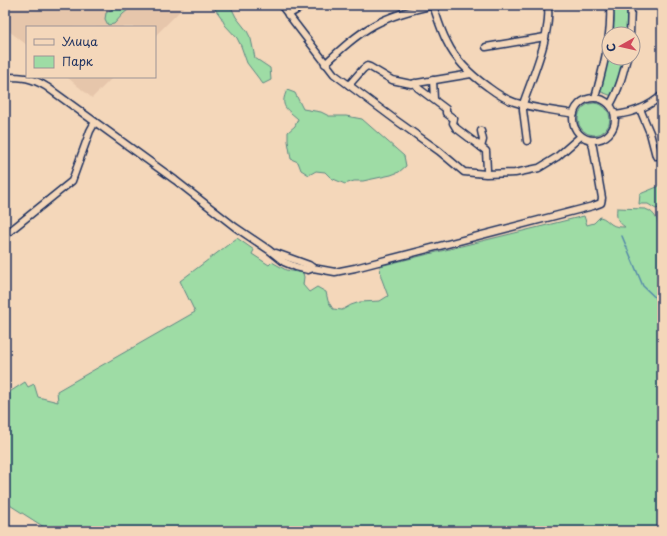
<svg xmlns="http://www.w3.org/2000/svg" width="667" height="536" viewBox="0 0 667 536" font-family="'Playpen Sans',sans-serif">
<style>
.built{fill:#e6c6ab}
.green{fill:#9edca5;stroke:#5c8682}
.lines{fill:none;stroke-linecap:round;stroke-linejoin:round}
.stream{stroke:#5589aa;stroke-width:1.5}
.street-casing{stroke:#1b2f5e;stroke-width:9}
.street{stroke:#f4d7ba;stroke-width:6}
</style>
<rect width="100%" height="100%" fill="#f4d7ba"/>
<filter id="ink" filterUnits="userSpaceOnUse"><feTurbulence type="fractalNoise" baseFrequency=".025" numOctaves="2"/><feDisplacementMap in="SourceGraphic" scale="8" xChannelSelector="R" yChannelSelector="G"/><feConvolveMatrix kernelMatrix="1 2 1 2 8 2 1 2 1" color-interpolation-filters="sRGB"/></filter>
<g filter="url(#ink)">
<g class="built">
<path d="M5,5h181l-31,31v-9h-128v18l-22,-17z"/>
<path d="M67,77h46l-21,21z"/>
</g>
<g class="green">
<path d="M119,5h15l-11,9 -9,10 -6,1 -3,-6 1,-6c4,-3 10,-5 13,-8z"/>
<path d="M212,5h18l6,12 11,14 4,8 4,19 15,10 1,12 -8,4 -16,-21 -6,-17 -4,-8 -12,-13 -4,-8z"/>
<path d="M613,5h15l-1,29h-15l2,-14z"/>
<path d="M609,52v6h14l-3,15 -8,23 -13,-5 8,-26z"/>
<path d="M287,90l8,3 8,16 18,3 8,4h17l16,3 42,37 2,10 -7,6 -8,3 -28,6h-9l-9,3 -14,-6 -6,-6 -9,-1 -7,4 -8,-5 -3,-8 -7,-3 -3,-18v-9l7,-6 3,-7c-11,-10 -19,-12 -11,-29z"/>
<circle cx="594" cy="119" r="16"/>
<path d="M662,185v22l-6,2 -8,-5h-9l1,-10z"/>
<path d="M617,208l28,1c12,3 14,16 17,27v295h-614l-4,-4 -39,-25v-107l20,-13 3,5 6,-3 4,13 20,5 -1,-11 138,-79 -15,-31 57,-43 17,12 -2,4 17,11 3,-3 14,8 17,3 1,4 -1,8 6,7 8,-5 9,5 2,9 5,8 9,1 9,-5 9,-3 20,-1 8,-5 -7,-19 -1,-11 204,-50 3,9 7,-2 6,-6c5,1 7,4 11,7 4,3 9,3 14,3 -8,-6 -9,-9 -8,-19z"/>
</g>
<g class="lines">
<path class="stream" d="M622,236l21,50 19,18"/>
<g class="street-casing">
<g id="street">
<path d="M281,5l53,69 63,47 42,30 25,21 22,2 29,-1 24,-5 18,-11 24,-21"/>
<path d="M433,5c4,12 8,26 14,37 9,19 24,33 41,45 8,6 17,12 26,15 20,7 40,8 60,12"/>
<path d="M288,15l17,-10"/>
<path d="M630,34l1,-29"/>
<path d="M486,47l59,-10"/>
<path d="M325,64c15,-14 31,-29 49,-39 18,-10 41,-16 61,-20"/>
<path d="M5,77c18,0 26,0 42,10l128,93 60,47 34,23 15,12 12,5 12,3 5,-2 22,4 20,-4 238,-62 8,-3 1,-5 -9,-51 -3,-7"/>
<path d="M433,80l1,19"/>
<path d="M415,83l3,5 28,21v4l8,6 -1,4 3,5 25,19 2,-7 -2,-9"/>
<path d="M349,85l14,-16 4,-3 3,1 22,13 19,4 60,-10"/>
<circle cx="594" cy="119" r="21"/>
<path d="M595,98c8,-30 17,-62 15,-93"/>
<path d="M610,105c9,-15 13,-31 17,-47"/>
<path d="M640,109l10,24 6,23 6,-3"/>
<path d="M615,115c17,-2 34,-8 47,-20"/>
<path d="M527,141l-4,-31v-6c10,-29 28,-68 25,-99"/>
<path d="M481,147l5,4 1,19"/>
<path d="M5,235l67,-54 18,-50 5,-9"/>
<path d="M276,253l33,12 4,3"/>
</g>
</g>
<use href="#street" class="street"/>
</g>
</g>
<rect width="667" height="536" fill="none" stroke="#f4d7ba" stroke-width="20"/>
<rect x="10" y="10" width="647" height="516" fill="none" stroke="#1b2f5e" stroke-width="1.5" filter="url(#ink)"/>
<rect x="26" y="26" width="130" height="52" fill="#f4d7ba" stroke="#9d9495"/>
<rect x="34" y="39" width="20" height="6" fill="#f4d7ba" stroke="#9d9495"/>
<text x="62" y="46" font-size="12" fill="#1b2f5e">Улица</text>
<rect x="34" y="56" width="20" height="12" fill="#9edca5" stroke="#9d9495"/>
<text x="62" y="66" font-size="12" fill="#1b2f5e">Парк</text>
<g transform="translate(621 46) rotate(262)"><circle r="19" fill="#f4d7ba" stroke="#9d9495"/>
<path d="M0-3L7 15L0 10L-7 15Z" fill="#d1495b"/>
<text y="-6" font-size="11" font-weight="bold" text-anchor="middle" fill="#1b2f5e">С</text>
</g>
</svg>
